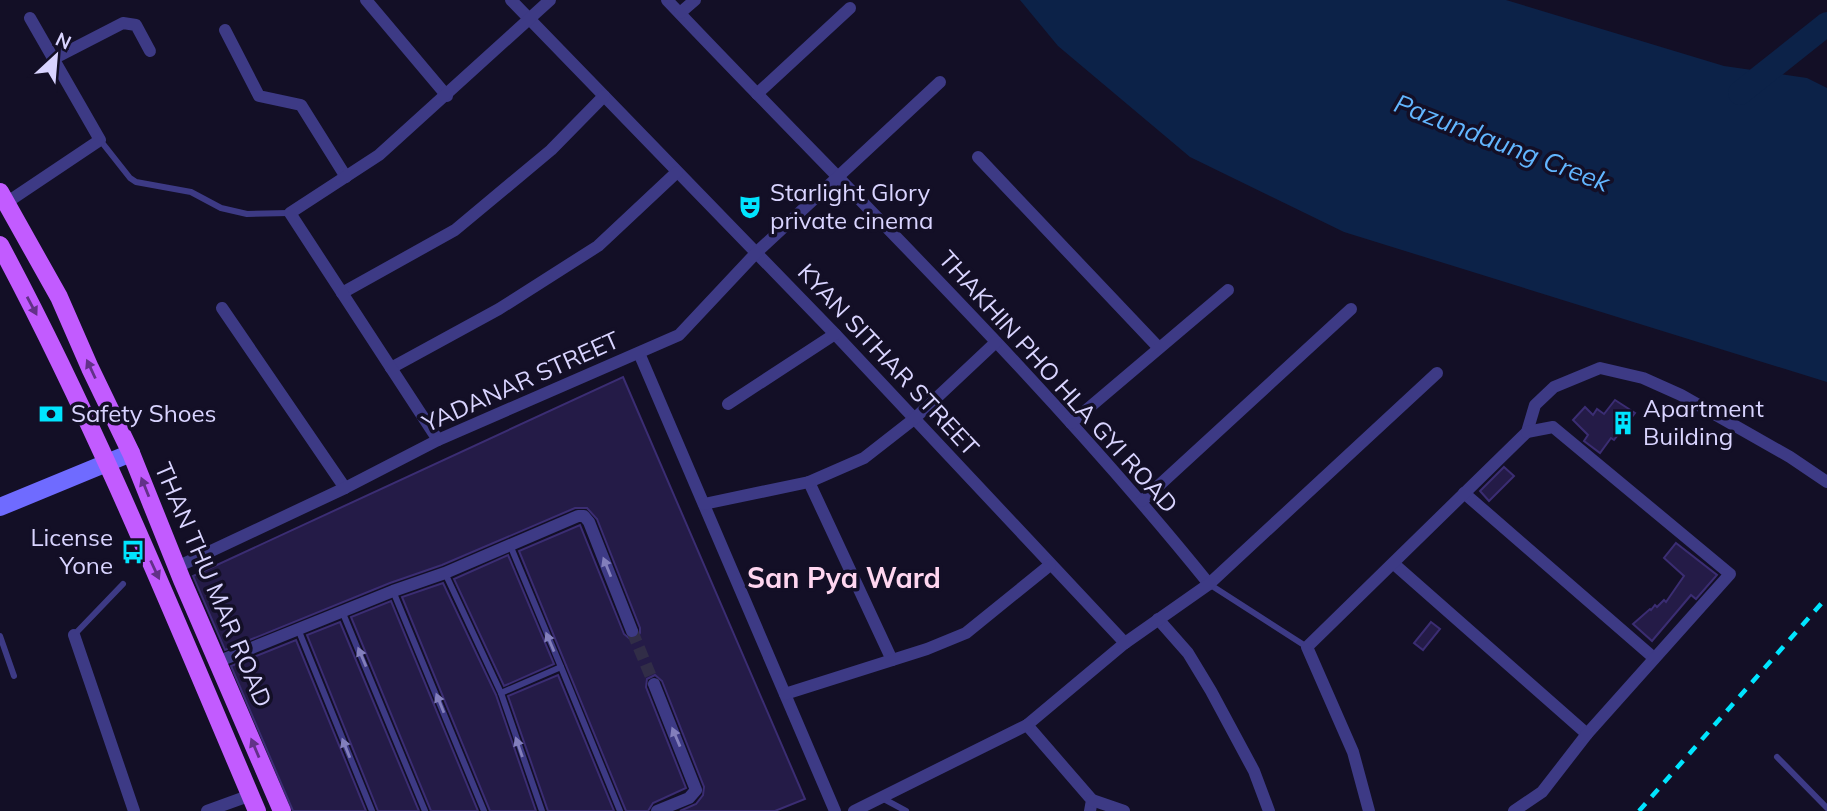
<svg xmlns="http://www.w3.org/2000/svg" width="1827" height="811" viewBox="0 0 1827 811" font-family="Mulish,sans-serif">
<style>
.water{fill:#0c2248}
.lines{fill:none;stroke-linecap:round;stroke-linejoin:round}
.river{stroke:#0c2248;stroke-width:24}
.building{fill:#241b47;stroke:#3b2d73;stroke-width:2}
.minor-tunnel{stroke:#312d47;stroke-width:12;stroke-dasharray:12 6;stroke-linecap:butt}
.service{stroke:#3d3a85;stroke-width:6}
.minor{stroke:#3d3a85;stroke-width:12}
.secondary{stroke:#6f6bff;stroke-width:18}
.primary{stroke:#c25bff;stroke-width:18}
.rail{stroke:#00e5ff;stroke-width:4.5;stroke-dasharray:10 9;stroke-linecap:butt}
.oneway{fill:#623188}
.oneway2{fill:#837fbc}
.labels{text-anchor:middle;stroke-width:7;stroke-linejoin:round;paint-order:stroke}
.poi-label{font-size:24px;fill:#d9d4ff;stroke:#130f26;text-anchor:start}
.street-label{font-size:24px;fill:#d9d4ff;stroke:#130f26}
.water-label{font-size:26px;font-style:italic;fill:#62b6ff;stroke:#130f26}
.quarter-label{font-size:28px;font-weight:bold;fill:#ffd6f0;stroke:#130f26}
</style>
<rect width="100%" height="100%" fill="#130f26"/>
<path class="water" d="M1020,0h486l218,66 83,12 20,10v294l-483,-150 -154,-75 -132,-111z"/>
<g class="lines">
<path class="river" d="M1740,93l87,-69"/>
</g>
<g class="building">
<path d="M623,377l182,422 -30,12h-95l16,-7 7,-9 1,-8 -42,-106 -7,-6 -8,4 -1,8 40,101 -33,15 -5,8h-22l-107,-260 61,-26 44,109 6,5h6l4,-6v-5l-43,-109 -10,-11h-12l-133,57 -52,18 -165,67 -32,-74z"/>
<path d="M1615,400l20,13 -21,27 -3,-2 -11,15 -16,-12 4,-6 -15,-15 12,-13 8,8 4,-6 7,5z"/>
<path d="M1504,467l10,9 -25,25 -9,-10z"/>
<path d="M1676,543l41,32 -21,24 -5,-4 -39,46 -19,-17 17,-15 1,1 4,-5 2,2 7,-7 2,2 18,-26 -20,-18z"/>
<path d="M508,555l46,109 -50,22 -50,-107z"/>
<path d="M443,583l53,112 40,116h-46l-88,-214z"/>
<path d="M391,601l87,210h-47l-80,-194z"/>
<path d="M340,622l79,189h-41l-71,-176z"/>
<path d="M1431,622l9,7 -17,21 -9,-7z"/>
<path d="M296,640l70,171h-73l-62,-145z"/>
<path d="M558,675l56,136h-66l-40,-115z"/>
</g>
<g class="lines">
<path class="minor-tunnel" d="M632,631l22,53"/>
<g class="service">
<path d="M100,140l30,38 6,4 55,10 30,16 26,6 42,-1"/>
<path d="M445,573l56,120 41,118"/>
<path d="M1209,584l98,63"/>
<path d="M393,591l91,220"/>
<path d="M342,611l83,200"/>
<path d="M298,629l74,182"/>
<path d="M74,635l49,-51"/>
<path d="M0,636l14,40"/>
<path d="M561,667l59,144"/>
<path d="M501,693l60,-26 -51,-122"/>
<path d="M1777,757l50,51"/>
<path d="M882,798l24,13"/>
</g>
<g class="minor">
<path d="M366,0l81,96"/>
<path d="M511,0l324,334 290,309"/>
<path d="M667,0c183,193 375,377 542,584"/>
<path d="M680,13l15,-13"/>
<path d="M225,30l34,66 42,9 45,72"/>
<path d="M53,59l70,-36 13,2 14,26"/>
<path d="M757,94l93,-86"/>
<path d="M978,157l181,191"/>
<path d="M6,203l94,-63 -70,-122"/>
<path d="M342,293l113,-63 96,-80 53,-54"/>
<path d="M222,308l123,180"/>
<path d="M639,353l196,458"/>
<path d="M391,368l108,-59 99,-63 79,-74"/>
<path d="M728,404l107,-70"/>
<path d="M1071,423l157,-133"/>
<path d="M438,440l-148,-227 89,-58 171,-155"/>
<path d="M809,482l83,178"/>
<path d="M1464,493l190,165"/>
<path d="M1142,501l209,-192"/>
<path d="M704,504l105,-22 55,-24 50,-39 82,-77"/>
<path d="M1394,564l193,170"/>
<path d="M177,567l168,-79 93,-48 241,-105 78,-83 183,-170"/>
<path d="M1158,619l30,34 23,38 43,80 15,40"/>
<path d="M74,635l60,176"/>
<path d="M217,662l176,-71 52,-18 133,-57h6l5,6 43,109"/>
<path d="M654,684l42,106 -7,8 -32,13"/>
<path d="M785,694l142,-45 39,-16 84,-68"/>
<path d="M1027,725l65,75 -2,11"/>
<path d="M1092,800l32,11"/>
<path d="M207,811l44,-16"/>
<path d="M854,811l173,-86 98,-82 84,-59 228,-211"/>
<path d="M1369,811l-16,-59 -46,-105 220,-215 8,-27 19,-18 46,-19 43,10 38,17 109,62 37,25"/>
<path d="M1514,811l28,-19 45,-58 143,-160 -177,-147 -26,5"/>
</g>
<path class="secondary" d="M0,507l131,-54"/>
<g class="primary">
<path d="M0,192l59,105 31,71 41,85 51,127 100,231"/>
<path d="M0,245c98,183 176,376 257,566"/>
</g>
<path class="rail" d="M1639,811l188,-214"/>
</g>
<defs><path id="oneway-solid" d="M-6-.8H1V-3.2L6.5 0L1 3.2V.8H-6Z" transform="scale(1.75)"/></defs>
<g class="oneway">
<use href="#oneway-solid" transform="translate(32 306) rotate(62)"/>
<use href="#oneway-solid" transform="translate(91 369) rotate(-115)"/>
<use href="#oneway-solid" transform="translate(145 487) rotate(-112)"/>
<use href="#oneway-solid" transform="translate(155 570) rotate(65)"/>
<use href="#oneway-solid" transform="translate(255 748) rotate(-113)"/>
</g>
<g class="oneway2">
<use href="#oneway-solid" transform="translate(607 567) rotate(-112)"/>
<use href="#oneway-solid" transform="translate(550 642) rotate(-113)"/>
<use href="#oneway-solid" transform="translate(362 657) rotate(-113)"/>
<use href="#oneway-solid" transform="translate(440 703) rotate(-112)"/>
<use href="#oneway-solid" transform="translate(676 737) rotate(-113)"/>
<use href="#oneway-solid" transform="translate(519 747) rotate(-109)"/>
<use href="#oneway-solid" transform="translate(346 748) rotate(-112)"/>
</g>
<defs>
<g id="theatre-bare" transform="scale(1.89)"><path d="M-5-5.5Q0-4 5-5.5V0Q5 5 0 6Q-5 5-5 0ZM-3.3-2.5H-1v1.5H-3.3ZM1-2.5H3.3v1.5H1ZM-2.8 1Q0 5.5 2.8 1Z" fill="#00e5ff" stroke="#130f26" stroke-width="2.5" paint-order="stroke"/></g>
<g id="bank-bare" transform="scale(1.89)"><path d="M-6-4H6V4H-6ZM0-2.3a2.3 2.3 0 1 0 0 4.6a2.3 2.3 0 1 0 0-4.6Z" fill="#00e5ff" stroke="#130f26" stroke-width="2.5" paint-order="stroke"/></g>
<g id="building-bare" transform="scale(1.89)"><path d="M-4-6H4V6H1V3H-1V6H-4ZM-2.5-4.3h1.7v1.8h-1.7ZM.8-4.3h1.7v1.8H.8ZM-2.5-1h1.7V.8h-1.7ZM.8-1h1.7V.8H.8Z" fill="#00e5ff" stroke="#130f26" stroke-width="2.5" paint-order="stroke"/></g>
<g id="bus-bare" transform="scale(1.89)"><path d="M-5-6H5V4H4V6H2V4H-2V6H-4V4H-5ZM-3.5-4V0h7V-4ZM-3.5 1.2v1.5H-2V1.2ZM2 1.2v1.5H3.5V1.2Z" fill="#00e5ff" stroke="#130f26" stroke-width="2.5" paint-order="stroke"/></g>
</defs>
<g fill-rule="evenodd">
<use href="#theatre-bare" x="750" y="207"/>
<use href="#bank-bare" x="51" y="414"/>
<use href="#building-bare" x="1623" y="423"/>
<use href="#bus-bare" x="133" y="552"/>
</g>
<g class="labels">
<g class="poi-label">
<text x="770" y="201">Starlight Glory<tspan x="770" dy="28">private cinema</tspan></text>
<text x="1643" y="417">Apartment<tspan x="1643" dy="28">Building</tspan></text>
<text x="71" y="422">Safety Shoes</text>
<text x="113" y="546" text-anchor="end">License<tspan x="113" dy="28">Yone</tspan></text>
</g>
<g class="street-label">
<text transform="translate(888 360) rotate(47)" y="8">KYAN SITHAR STREET</text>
<text transform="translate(521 382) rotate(-24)" y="8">YADANAR STREET</text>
<text transform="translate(1058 382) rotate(48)" y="8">THAKHIN PHO HLA GYI ROAD</text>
<text transform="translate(213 585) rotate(67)" y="8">THAN THU MAR ROAD</text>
</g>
<g class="water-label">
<text transform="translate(1502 143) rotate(21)" y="9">Pazundaung Creek</text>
</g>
<g class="quarter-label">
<text x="844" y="588">San Pya Ward</text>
</g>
</g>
<g transform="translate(56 56) rotate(26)" stroke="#130f26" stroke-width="5" paint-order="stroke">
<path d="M0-5L12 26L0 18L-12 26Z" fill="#d9d4ff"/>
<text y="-10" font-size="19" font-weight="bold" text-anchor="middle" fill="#d9d4ff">N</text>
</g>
</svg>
